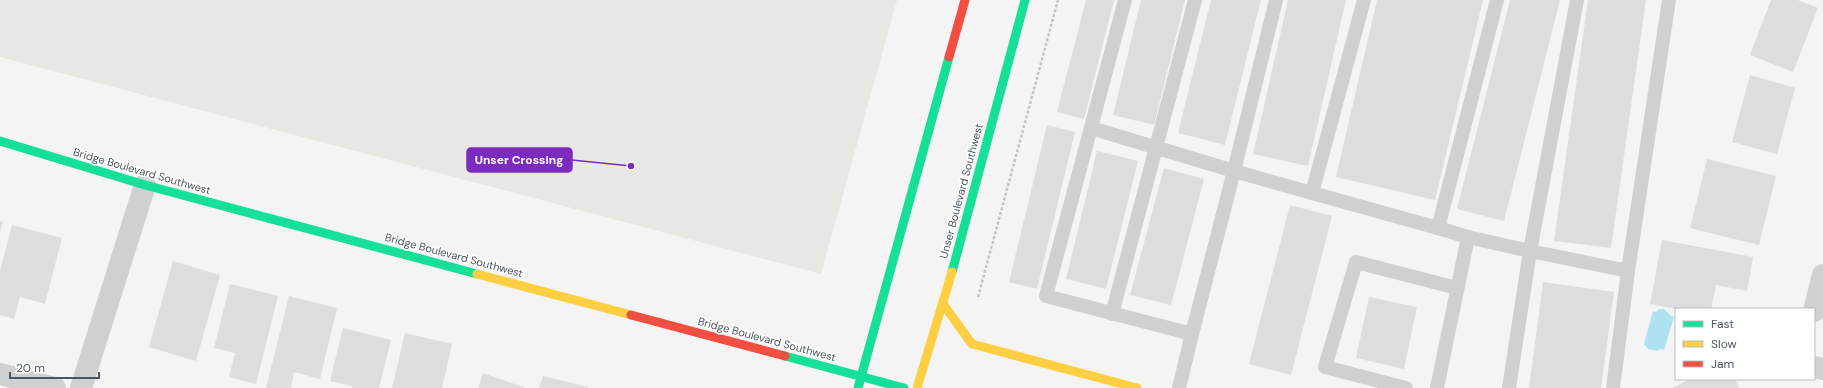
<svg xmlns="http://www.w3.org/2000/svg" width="1823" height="388" viewBox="0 0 1823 388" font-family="'DM Sans',sans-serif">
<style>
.commercial{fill:#e8e7e3}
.water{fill:#aee2f0}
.building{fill:#ddddde}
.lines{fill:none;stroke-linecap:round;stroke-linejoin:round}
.path{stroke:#bcc7c4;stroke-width:2.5;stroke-dasharray:3 2;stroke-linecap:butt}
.lane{stroke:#ced0d2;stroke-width:14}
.street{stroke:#ced0d2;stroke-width:22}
.fast{stroke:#16e098;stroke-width:9}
.slow{stroke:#ffcf43;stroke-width:9}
.jam{stroke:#f24e42;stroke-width:9}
.labels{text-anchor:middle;stroke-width:3;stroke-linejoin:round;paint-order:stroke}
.street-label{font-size:11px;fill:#4a5661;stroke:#fff}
.leader{fill:none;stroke:#7b2cbf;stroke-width:1.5}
.callout-dot{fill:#7b2cbf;stroke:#fff;stroke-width:1.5}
.callout{fill:#7b2cbf;stroke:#7b2cbf;stroke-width:1.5}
.callout-label{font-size:12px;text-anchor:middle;font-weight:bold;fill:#fff}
</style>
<rect width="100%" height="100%" fill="#f4f4f4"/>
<path class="commercial" d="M0,0h897l-76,274 -821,-217z"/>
<path class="water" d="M1659,309h5l7,7 3,1 -10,33 -3,-1 -4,2 -9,-2 -4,-5 9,-33 3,1z"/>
<g class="building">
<path d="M1086,0h28l-30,119 -27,-7z"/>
<path d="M1141,0h44l-31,125 -41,-10z"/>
<path d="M1211,0h50l-36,145 -47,-12z"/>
<path d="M1288,0h58l-38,166 -55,-12z"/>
<path d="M1377,0h106l-48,200 -99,-23z"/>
<path d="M1510,0h50l-56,221 -47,-12z"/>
<path d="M1588,0h58l-35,248 -57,-7z"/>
<path d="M1771,0h27l20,8 -25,64 -43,-17z"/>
<path d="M1750,75l45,13 -18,66 -45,-12z"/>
<path d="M1047,125l28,7 -38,157 -28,-7z"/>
<path d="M1097,151l41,10 -32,128 -40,-10z"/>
<path d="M1707,159l69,17 -17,69 -69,-17z"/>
<path d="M1164,168l40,11 -33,126 -41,-10z"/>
<path d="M1290,205l42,11 -41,159 -42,-11z"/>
<path d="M0,221l3,1 -3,10z"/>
<path d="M12,225l50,13 -17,66 -25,-7 -6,22 -14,-4v-44z"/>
<path d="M1662,240l91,17 -6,34 -31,-6 -5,24h-35l-26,-5z"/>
<path d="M173,261l47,14 -24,86 -47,-14z"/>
<path d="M1543,282l71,10 -13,96h-72z"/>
<path d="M230,284l48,12 -22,88 -27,-7 6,-24 -21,-5z"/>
<path d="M289,296l48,12 -17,71 -26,-7 -3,16h-25z"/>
<path d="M1369,297l48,10 -13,62 -48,-11z"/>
<path d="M343,328l48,12 -12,48h-27v-2l-22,-5z"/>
<path d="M405,333l47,11 -10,44h-50z"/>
<path d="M483,373l43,15h-48z"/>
<path d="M543,376l45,11v1h-49z"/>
<path d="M1690,379h45l4,9h-67z"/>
</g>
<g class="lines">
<path class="path" d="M978,297l80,-297"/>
<g class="lane">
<path d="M1125,0l-79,296 146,38 42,-163 78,22"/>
<path d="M1364,0l-52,193 126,35"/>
<path d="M1091,128l143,43 42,-171"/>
<path d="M1468,237l62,14 47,-251"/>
<path d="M1112,314l83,-314"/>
<path d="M1179,388l13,-54"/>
<path d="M1406,388l-81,-21 31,-105 101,26"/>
<path d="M1437,388l31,-151 -30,-9 59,-228"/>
<path d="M1509,388l21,-137 98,20 41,-271"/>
<path d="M1613,388l15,-117"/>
</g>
<g class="street">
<path d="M1814,311l9,-36"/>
<path d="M1814,367l9,2"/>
<path d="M0,374l55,14"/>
<path d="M81,388l64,-203"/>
</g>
<g class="fast">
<path d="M0,141l145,44 332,89"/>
<path d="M952,272l73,-272"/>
<path d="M785,356l119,32"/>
<path d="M858,388l91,-331"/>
</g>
<g class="slow">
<path d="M477,274l154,41"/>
<path d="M943,304l29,40 165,44"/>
<path d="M917,388l35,-116"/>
</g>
<g class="jam">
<path d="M949,57l16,-57"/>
<path d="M631,315l154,41"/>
</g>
</g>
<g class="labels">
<g class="street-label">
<text transform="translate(142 171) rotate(16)" y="4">Bridge Boulevard Southwest</text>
<text transform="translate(961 191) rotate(-75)" y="4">Unser Boulevard Southwest</text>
<text transform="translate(454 255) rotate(15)" y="4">Bridge Boulevard Southwest</text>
<text transform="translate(767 339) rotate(15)" y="4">Bridge Boulevard Southwest</text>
</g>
</g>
<path class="leader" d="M631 166L572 160"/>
<circle class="callout-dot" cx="631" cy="166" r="4"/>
<rect class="callout" x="467" y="148" width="105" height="24" rx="4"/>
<g class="callout-label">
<text x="519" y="164">Unser Crossing</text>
</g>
<rect x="1675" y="308" width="140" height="72" fill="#ffffff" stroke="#b7bbc0"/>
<rect x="1683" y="321" width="20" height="6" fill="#16e098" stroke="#b7bbc0"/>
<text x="1711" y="328" font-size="12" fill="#4a5661">Fast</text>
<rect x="1683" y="341" width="20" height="6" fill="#ffcf43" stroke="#b7bbc0"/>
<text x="1711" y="348" font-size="12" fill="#4a5661">Slow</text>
<rect x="1683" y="361" width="20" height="6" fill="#f24e42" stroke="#b7bbc0"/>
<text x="1711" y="368" font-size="12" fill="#4a5661">Jam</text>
<path d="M10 372v6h89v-6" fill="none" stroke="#4a5661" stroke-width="2"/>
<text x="16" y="372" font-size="12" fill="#4a5661" stroke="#ffffff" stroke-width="3" paint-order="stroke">20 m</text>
</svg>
